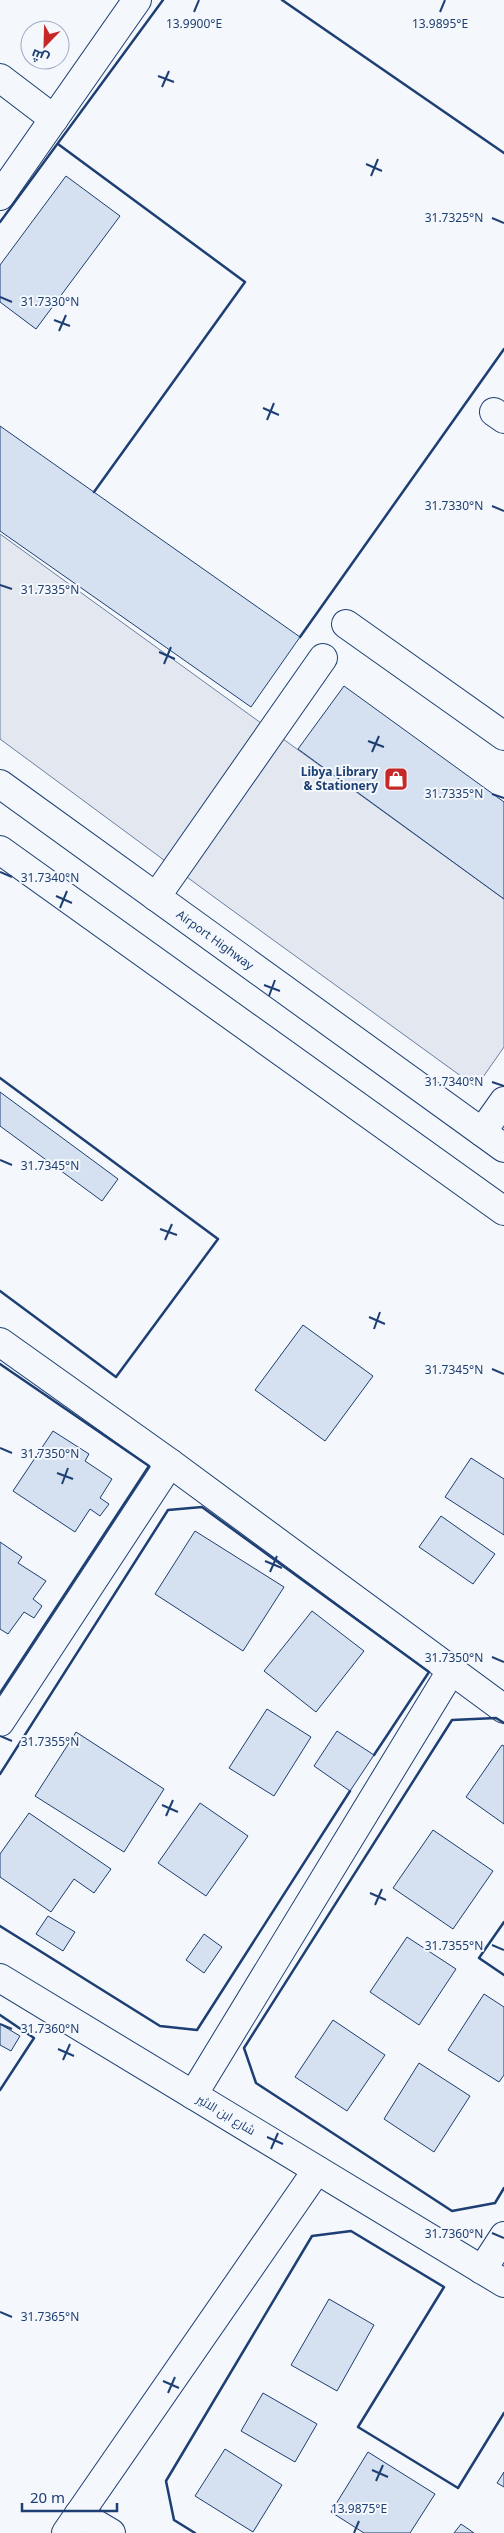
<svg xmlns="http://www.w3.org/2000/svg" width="504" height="2533" viewBox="0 0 504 2533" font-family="'Noto Sans',Cairo,sans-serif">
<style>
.parking{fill:#e3e8f0;stroke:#687fa3}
.building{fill:#d5e0f0;stroke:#1d3f73}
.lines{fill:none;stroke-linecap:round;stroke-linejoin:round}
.minor-casing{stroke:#1d3f73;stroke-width:30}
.trunk-casing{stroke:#1d3f73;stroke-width:30}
.minor{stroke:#f4f7fb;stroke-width:28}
.trunk{stroke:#f4f7fb;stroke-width:28}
.wall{stroke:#1d3f73;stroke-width:2.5}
.ticks{fill:none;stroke:#1d3f73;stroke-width:2}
.labels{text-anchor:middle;stroke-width:4;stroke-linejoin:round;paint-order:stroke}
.poi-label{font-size:12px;font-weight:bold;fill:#1d3f73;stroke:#f4f7fb;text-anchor:end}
.street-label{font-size:12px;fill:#1d3f73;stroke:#f4f7fb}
.ticks-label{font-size:12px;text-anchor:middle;fill:#1d3f73;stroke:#f4f7fb;stroke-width:4;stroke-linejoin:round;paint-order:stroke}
</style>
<rect width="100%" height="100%" fill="#f4f7fb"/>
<path class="parking" d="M0,534l504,365v148l-28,40 -262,-190 -214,-158z"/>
<g class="building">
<path d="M66,176l54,40 -84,113 -36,-27v-37z"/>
<path d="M0,426l300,211 -49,70 -251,-176z"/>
<path d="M344,686l160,116v97l-206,-150z"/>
<path d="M0,1092l118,87 -16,22 -102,-75z"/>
<path d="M303,1325l70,51 -48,65 -70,-51z"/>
<path d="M53,1431l36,23 -4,7 27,18 -12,19 9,6 -9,12 -10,-7 -15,23 -62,-41z"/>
<path d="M471,1458l33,21v56l-59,-38z"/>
<path d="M441,1516l54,38 -22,30 -54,-37z"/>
<path d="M195,1531l89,56 -41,64 -88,-57z"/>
<path d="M0,1542l22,15 -4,6 28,18 -13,18 9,7 -8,12 -10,-6 -16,22 -8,-5z"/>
<path d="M312,1611l52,40 -48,61 -52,-41z"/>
<path d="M267,1709l44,28 -37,59 -45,-28z"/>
<path d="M337,1731l37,24 -24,36 -36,-25z"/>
<path d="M76,1732l88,57 -40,63 -89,-56z"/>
<path d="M502,1745l2,1v78l-38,-27z"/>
<path d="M200,1803l48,33 -42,60 -48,-33z"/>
<path d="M29,1813l82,56 -17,24 -20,-14 -23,33 -51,-35v-23z"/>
<path d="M433,1830l60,41 -40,58 -60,-41z"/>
<path d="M48,1916l27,16 -12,19 -27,-17z"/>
<path d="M204,1934l18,13 -18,26 -18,-13z"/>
<path d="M407,1937l49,32 -37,56 -49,-33z"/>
<path d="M484,1994l20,13v68l-5,7 -51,-32z"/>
<path d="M333,2020l52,35 -38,56 -52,-34z"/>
<path d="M0,2024l20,12 -9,15 -11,-6z"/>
<path d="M419,2063l51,33 -36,56 -50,-33z"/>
<path d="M329,2299l45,26 -37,66 -46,-26z"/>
<path d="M263,2393l54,31 -22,38 -54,-31z"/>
<path d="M225,2449l57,36 -29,47 -58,-36z"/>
<path d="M368,2452l67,42 -25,39h-46l-33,-21z"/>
<path d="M504,2472v15l-7,-4z"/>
<path d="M461,2524l13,9h-20z"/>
</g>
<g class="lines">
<g class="minor-casing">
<g id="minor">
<path d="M0,78l54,41"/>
<path d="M0,196l137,-196"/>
<path d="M494,412l10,7"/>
<path d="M346,624l158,112"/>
<path d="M156,897l167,-239"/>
<path d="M482,1132l22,-31"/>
<path d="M0,1342l170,121 334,246"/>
<path d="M0,1722l170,-259"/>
<path d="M0,1978l504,305"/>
<path d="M193,2095l258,-424"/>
<path d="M482,2270l22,-34"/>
<path d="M79,2514l32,19"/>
<path d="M66,2533l251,-363"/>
</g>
</g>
<g class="trunk-casing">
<g id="trunk">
<path d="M0,784l504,364"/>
<path d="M0,850l504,361"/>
</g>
</g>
<use href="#minor" class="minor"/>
<use href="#trunk" class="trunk"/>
<g class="wall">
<path d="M282,0l222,153"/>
<path d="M58,144l187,138 -151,210"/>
<path d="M0,222l163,-222"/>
<path d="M300,637l204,-288"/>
<path d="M0,1078l218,161 -102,138 -116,-86"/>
<path d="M0,1364l149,102 -149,227"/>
<path d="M504,1723l-8,-5 -44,2 -208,328 12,35 196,128 43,-8 9,-15"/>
<path d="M0,1774l168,-264 34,-3 227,165 -55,83"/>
<path d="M504,1922l-25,36 25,17"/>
<path d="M0,1926l160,100 37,4 153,-239"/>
<path d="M0,2015l34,23 -34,52"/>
<path d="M195,2533l-21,-13 -8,-39 146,-245 39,-5 93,56 -86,140 100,61 46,-75"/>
</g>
</g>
<path class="ticks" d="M194,12l5,-12M440,12l5,-12M158,76l16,6M162,87l7,-16M366,164l16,7M371,176l7,-17M492,218l12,5M0,297l12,5M54,320l16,6M59,331l7,-16M263,408l16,7M267,420l7,-17M492,506l12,5M0,585l12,4M159,652l16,7M164,664l7,-17M368,741l16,6M372,752l7,-16M492,794l12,4M0,872l12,5M56,896l16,7M60,908l7,-17M264,985l16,6M269,996l6,-16M492,1082l12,4M0,1160l12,5M160,1229l17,6M165,1240l7,-16M369,1317l16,7M374,1329l6,-17M492,1369l12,5M0,1448l12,5M57,1473l16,6M62,1484l6,-16M265,1561l17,7M270,1572l7,-16M492,1657l12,5M0,1736l12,5M162,1805l16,7M166,1816l7,-16M370,1893l16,7M375,1905l7,-16M492,1945l12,5M0,2024l12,5M58,2049l16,7M63,2060l7,-16M267,2137l16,7M271,2149l7,-16M492,2233l12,5M0,2312l12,5M163,2381l16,7M168,2393l7,-16M372,2470l16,7M376,2481l7,-16M354,2533l5,-12"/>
<defs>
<g id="shop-square" transform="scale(1.25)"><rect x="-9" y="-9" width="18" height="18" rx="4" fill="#c62828" stroke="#f4f7fb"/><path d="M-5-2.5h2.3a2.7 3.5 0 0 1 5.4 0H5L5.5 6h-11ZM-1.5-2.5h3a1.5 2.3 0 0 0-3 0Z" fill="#fff"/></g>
</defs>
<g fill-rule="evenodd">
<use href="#shop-square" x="396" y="779"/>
</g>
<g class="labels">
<g class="poi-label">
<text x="378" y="776">Libya Library<tspan x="378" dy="14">&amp; Stationery</tspan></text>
</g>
<g class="street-label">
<text transform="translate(215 940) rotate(36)" y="4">Airport Highway</text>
<text transform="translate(226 2115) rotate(31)" y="4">شارع ابن الاثير</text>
</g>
</g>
<g class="ticks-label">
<text x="194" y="28">13.9900°E</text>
<text x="440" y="28">13.9895°E</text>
<text x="454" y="222">31.7325°N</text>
<text x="50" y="306">31.7330°N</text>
<text x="454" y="510">31.7330°N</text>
<text x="50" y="594">31.7335°N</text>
<text x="454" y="798">31.7335°N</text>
<text x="50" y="882">31.7340°N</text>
<text x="454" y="1086">31.7340°N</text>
<text x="50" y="1170">31.7345°N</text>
<text x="454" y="1374">31.7345°N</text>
<text x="50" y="1458">31.7350°N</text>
<text x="454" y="1662">31.7350°N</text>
<text x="50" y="1746">31.7355°N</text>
<text x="454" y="1950">31.7355°N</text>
<text x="50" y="2033">31.7360°N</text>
<text x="454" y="2238">31.7360°N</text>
<text x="50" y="2321">31.7365°N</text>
<text x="359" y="2513">13.9875°E</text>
</g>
<g transform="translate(45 45) rotate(203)"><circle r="24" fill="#f4f7fb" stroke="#9eadc5"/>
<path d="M0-4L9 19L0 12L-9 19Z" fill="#c62828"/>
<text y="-8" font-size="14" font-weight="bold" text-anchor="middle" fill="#1d3f73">ش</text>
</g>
<path d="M22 2503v8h95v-8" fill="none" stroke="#1d3f73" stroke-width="2.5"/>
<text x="30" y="2503" font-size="15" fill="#1d3f73" stroke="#f4f7fb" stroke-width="4" paint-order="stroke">20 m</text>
</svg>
